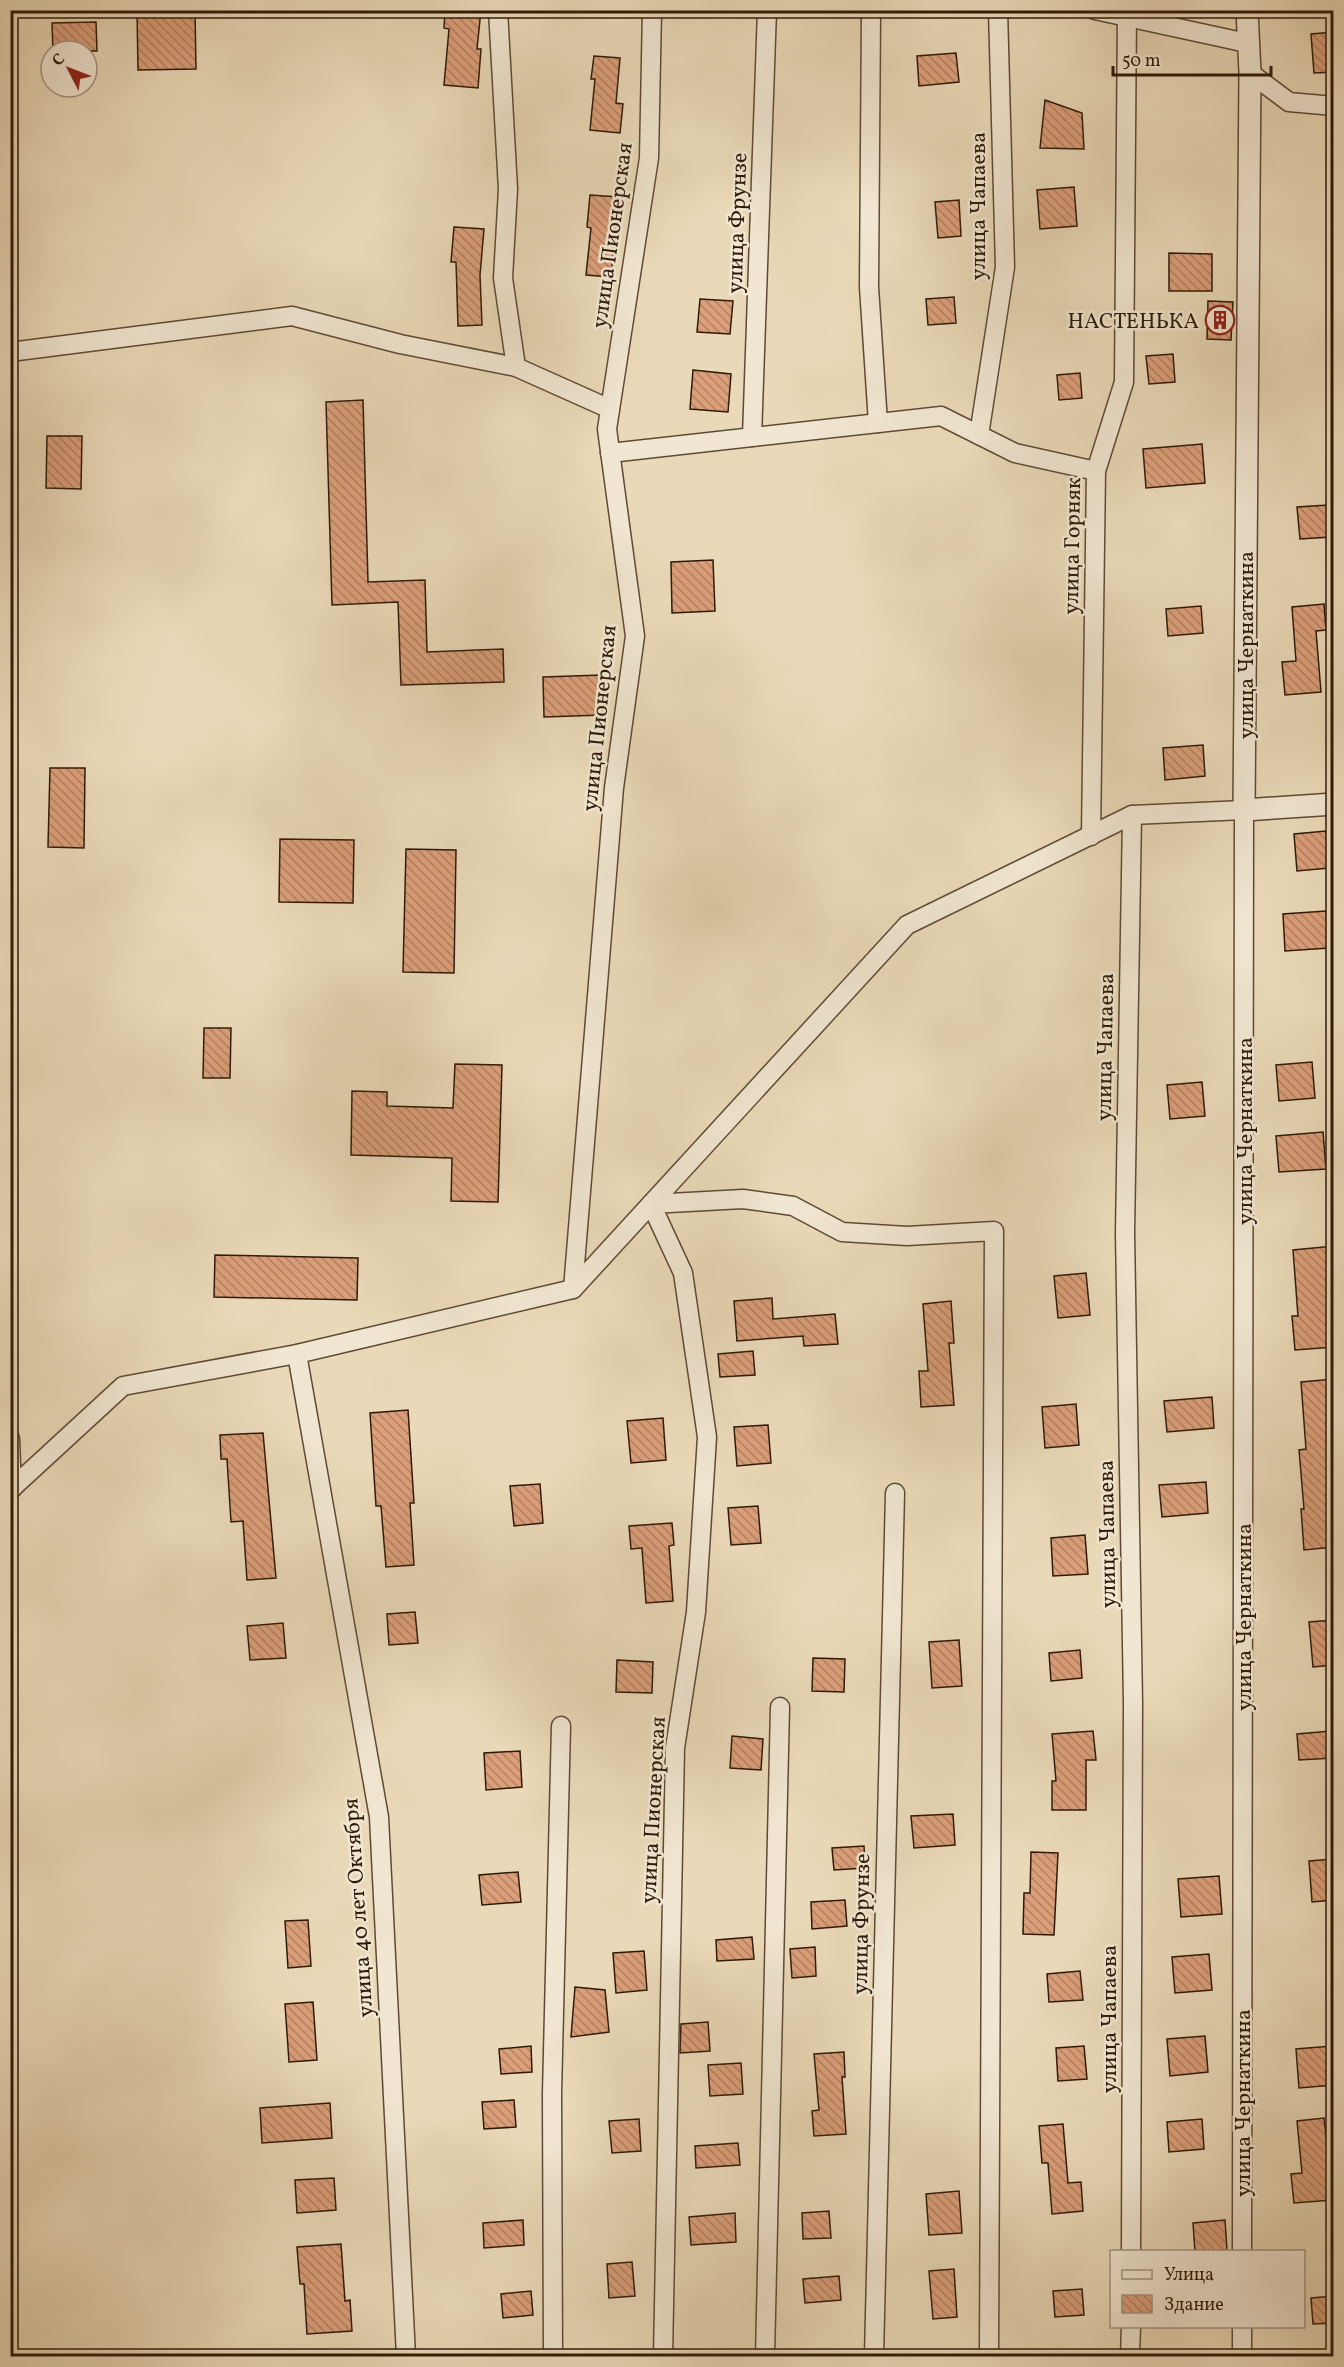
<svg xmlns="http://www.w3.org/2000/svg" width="1344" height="2367" viewBox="0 0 1344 2367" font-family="Vollkorn,serif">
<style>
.building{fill:url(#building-back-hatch);stroke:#2f1a08;stroke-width:1.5}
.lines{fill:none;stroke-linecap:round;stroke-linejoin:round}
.minor-casing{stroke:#5e4a34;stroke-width:21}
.tertiary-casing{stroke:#5e4a34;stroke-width:24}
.minor{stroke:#f1e6d1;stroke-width:18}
.tertiary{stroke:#f1e6d1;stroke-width:21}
.labels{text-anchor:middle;stroke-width:5;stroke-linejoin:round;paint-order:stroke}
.street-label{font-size:22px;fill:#2f1a08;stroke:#f1e6d1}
.poi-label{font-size:22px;fill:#2f1a08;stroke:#f1e6d1;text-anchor:end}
</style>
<defs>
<pattern id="building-back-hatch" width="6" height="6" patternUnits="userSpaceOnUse" patternTransform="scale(1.5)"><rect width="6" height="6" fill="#db9f7a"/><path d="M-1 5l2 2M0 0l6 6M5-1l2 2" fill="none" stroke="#b28162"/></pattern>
</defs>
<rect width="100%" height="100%" fill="#ead9b8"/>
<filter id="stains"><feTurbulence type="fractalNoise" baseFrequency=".00333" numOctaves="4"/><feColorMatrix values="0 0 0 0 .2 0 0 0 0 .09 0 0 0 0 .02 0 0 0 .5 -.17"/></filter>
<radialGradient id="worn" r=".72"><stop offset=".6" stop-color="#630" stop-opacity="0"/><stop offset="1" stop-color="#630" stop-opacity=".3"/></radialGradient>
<g class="building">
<path d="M137,10h58l1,59 -58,1z"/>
<path d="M445,10h36l-4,39h4l-3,39 -34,-3 5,-56 -5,-1z"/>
<path d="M96,22l1,29h-44l-1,-28z"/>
<path d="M1334,32v40l-20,1 -3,-39z"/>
<path d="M956,53l3,29 -40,4 -2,-30z"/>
<path d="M594,56l26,2 -4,45 7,1 -3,29 -30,-3 5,-51h-4z"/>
<path d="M1045,100l37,13 2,36 -44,-1z"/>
<path d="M1074,187l3,39 -37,3 -3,-39z"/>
<path d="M590,195l29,2 -8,80 -25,-2 5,-47 -4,-1z"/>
<path d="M959,200l2,36 -23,2 -3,-36z"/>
<path d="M454,227l30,2 -4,46 2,50 -24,1 -2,-64h-5z"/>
<path d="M1169,253l43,1v37h-43z"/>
<path d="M954,297l2,26 -28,2 -2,-26z"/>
<path d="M700,299l33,2 -3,33 -33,-2z"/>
<path d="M1208,301l25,1 -2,38 -24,-1z"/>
<path d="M1173,354l2,28 -26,2 -3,-28z"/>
<path d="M693,370l38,4 -3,38 -38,-3z"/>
<path d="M1080,373l2,25 -23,2 -2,-25z"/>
<path d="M363,400l5,182 57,-2 2,72 76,-3 1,33 -103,3 -3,-83 -66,3 -6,-203z"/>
<path d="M47,436h35l-1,53 -35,-1z"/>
<path d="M1202,444l3,39 -59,5 -3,-39z"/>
<path d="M1328,505l3,32 -31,2 -3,-32z"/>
<path d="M713,560l2,51 -43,2 -1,-51z"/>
<path d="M1324,604l2,26 -10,1 5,61 -36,3 -3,-33 14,-1 -4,-54z"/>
<path d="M1201,606l2,27 -35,3 -2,-27z"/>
<path d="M602,675l1,40 -59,2 -1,-40z"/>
<path d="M1203,745l2,31 -40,4 -2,-32z"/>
<path d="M50,768h35l-1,80 -36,-1z"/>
<path d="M1326,831l3,37 -32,3 -3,-37z"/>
<path d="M280,839l74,1 -1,63 -74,-1z"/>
<path d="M406,849l50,1 -2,123 -51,-1z"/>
<path d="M1326,911l3,37 -44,3 -2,-37z"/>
<path d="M204,1028h27l-1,50h-27z"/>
<path d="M1312,1062l3,36 -36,3 -3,-36z"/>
<path d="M455,1064l47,1 -4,137 -47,-1 1,-43 -101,-3 1,-64 35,1v14l66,2z"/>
<path d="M1202,1082l3,34 -35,3 -3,-34z"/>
<path d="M1323,1132l3,37 -47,3 -3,-36z"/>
<path d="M1334,1246v39h-5l5,62 -39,3 -3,-34h6l-5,-66z"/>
<path d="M215,1255l143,3 -1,42 -143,-3z"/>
<path d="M1086,1273l4,42 -32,3 -4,-42z"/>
<path d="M772,1298l1,21 62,-5 3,30 -34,2 -1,-10 -66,5 -3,-40z"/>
<path d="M951,1301l3,42h-5l5,62 -33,2 -2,-36h9l-5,-67z"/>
<path d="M753,1351l2,24 -35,2 -2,-23z"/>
<path d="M1334,1379v37h-4l4,45v86l-30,3 -3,-41h3l-5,-59 7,-1 -5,-67z"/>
<path d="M1212,1397l2,31 -47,4 -3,-31z"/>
<path d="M1076,1404l3,41 -34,3 -3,-41z"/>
<path d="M408,1410l6,93h-4l4,62 -28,2 -5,-61h-5l-6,-93z"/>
<path d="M663,1418l3,42 -35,3 -4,-42z"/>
<path d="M768,1425l3,38 -34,3 -3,-39z"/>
<path d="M263,1433l13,145 -29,2 -4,-59 -12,1 -4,-63h-6l-1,-24z"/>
<path d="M1206,1482l2,31 -46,4 -3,-32z"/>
<path d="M540,1484l3,39 -29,3 -4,-40z"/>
<path d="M758,1506l3,37 -30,2 -3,-37z"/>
<path d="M672,1523l2,22 -5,1 4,55 -27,2 -4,-55 -11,1 -2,-23z"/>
<path d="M1085,1535l3,39 -35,2 -2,-38z"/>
<path d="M415,1612l3,31 -29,2 -2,-31z"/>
<path d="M1334,1620v45l-21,2 -4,-45z"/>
<path d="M283,1623l3,35 -36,2 -3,-34z"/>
<path d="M959,1640l3,46 -30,2 -3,-46z"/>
<path d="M1080,1650l2,28 -31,3 -2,-28z"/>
<path d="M813,1658l32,1 -1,33 -32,-1z"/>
<path d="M617,1660l36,2 -1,31 -36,-1z"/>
<path d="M1093,1731l3,29h-10v50h-34v-29h4l-4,-47z"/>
<path d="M1331,1731l2,27 -34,2 -2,-26z"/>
<path d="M732,1736l31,3 -2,31 -31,-2z"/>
<path d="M520,1751l2,36 -36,3 -2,-37z"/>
<path d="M953,1814l2,31 -41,3 -3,-32z"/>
<path d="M864,1846l1,22 -31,2 -2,-22z"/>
<path d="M1031,1852l27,1 -4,82 -31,-1 1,-41h6z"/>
<path d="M1334,1859v41l-22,2 -3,-41z"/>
<path d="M518,1872l3,30 -39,3 -3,-30z"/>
<path d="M1219,1876l3,38 -41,3 -3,-38z"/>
<path d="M845,1900l2,26 -35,3 -1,-27z"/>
<path d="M308,1920l3,46 -23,2 -3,-47z"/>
<path d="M752,1937l2,22 -37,2 -1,-21z"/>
<path d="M815,1947l1,29 -24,2 -2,-29z"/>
<path d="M644,1951l3,39 -31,3 -3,-40z"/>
<path d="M1209,1954l3,36 -37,3 -3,-36z"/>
<path d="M1080,1971l3,29 -34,2 -2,-28z"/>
<path d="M575,1987l30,3 4,42 -38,5z"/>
<path d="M313,2002l4,58 -28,2 -4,-58z"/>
<path d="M708,2022l2,29 -30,2 1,-29z"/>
<path d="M1205,2036l3,36 -38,4 -3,-37z"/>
<path d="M531,2046l1,26 -31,2 -2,-25z"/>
<path d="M1084,2046l3,33 -29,2 -2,-33z"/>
<path d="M1332,2046l2,39 -35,3 -3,-39z"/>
<path d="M844,2052l1,25h-3l4,57 -32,2 -2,-25 7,-1 -5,-56z"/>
<path d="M741,2063l2,31 -33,2 -2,-31z"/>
<path d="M514,2100l2,27 -32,2 -2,-27z"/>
<path d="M330,2103l2,35 -70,5 -2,-35z"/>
<path d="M1324,2118l9,82 -39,3 -3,-29 11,-1 -5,-52z"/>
<path d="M639,2119l2,32 -29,2 -3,-32z"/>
<path d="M1202,2119l2,30 -35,3 -2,-30z"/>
<path d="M1063,2124l5,59 13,-1 2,29 -31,3 -4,-51h-6l-3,-37z"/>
<path d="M738,2143l2,22 -44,3 -1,-22z"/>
<path d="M334,2178l2,32 -39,3 -2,-33z"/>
<path d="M959,2191l3,42 -33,2 -3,-41z"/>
<path d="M829,2211l2,27 -28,1 -1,-26z"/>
<path d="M735,2213l1,29 -45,3 -2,-28z"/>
<path d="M523,2220l1,25 -40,3 -1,-25z"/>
<path d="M1225,2220l2,30 -32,2 -2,-29z"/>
<path d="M341,2244l4,57 5,-1 2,31 -45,3 -3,-50h-4l-3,-37z"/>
<path d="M632,2262l3,34 -26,2 -2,-34z"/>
<path d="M954,2269l3,48 -24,2 -4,-48z"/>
<path d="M839,2276l2,24 -36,3 -2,-24z"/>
<path d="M1082,2289l2,26 -29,2 -2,-26z"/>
<path d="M531,2291l2,24 -30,3 -2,-24z"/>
<path d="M1334,2296v27l-21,1 -2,-26z"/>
</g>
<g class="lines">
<g class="minor-casing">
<g id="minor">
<path d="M498,10l10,179 -5,89 13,89"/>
<path d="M871,10l-2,277 9,136"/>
<path d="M1095,10l152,33"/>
<path d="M1250,73l39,29 45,4"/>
<path d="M10,352l282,-36 108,28 116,23 94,42"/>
<path d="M979,435l26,-168 -7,-257"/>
<path d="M752,437l15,-427"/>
<path d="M610,453l331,-37 74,37 81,18"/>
<path d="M1091,836l5,-365 28,-89 3,-372"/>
<path d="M573,1289l41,-501 21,-152 -28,-207 42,-271 3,-148"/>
<path d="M297,1354l82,463 27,539"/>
<path d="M10,1439l2,50"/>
<path d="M10,1490l113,-104 174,-32 276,-65 334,-364 225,-110 112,-5 -2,1442"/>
<path d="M1131,2252l2,-549 -8,-470 7,-418"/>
<path d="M553,2356l-1,-262 9,-368"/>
<path d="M663,2356l12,-608 21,-136 11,-175 -24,-164 -32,-69 92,-5 50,7 49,26 65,4 87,-5 -5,1125"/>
<path d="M765,2356l15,-649"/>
<path d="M874,2356l21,-863"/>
<path d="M1130,2356l1,-30"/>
<path d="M1242,2356v-30"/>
</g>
</g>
<g class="tertiary-casing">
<path id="tertiary" d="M1247,10l3,63 -6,737 90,-6"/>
</g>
<use href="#minor" class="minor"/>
<use href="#tertiary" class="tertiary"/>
</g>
<defs>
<g id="building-ring" transform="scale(1.5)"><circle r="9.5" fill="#f1e6d1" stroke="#8f2418" stroke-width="1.5"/><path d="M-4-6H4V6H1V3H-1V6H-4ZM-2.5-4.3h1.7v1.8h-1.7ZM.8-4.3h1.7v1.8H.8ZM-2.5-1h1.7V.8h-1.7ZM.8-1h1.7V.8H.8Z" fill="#8f2418"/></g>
</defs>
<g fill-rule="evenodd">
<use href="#building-ring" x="1220" y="320"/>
</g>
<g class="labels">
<g class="street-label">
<text transform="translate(977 206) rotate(-90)" y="8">улица Чапаева</text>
<text transform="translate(736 223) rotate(-88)" y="8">улица Фрунзе</text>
<text transform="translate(611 235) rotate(-82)" y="8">улица Пионерская</text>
<text transform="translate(1071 546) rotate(-89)" y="8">улица Горняк</text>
<text transform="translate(1245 645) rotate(-90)" y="8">улица Чернаткина</text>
<text transform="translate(598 718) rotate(-84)" y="8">улица Пионерская</text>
<text transform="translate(1104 1047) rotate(-89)" y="8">улица Чапаева</text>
<text transform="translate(1244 1131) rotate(-90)" y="8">улица Чернаткина</text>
<text transform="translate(1106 1534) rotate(-91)" y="8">улица Чапаева</text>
<text transform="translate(1243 1617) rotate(-90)" y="8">улица Чернаткина</text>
<text transform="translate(652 1810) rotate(-87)" y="8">улица Пионерская</text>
<text transform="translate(357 1908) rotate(-94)" y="8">улица 40 лет Октября</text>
<text transform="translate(860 1924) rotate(-89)" y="8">улица Фрунзе</text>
<text transform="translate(1108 2019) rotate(-90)" y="8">улица Чапаева</text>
<text transform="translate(1242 2103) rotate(-90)" y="8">улица Чернаткина</text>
</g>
<g class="poi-label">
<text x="1199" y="328">НАСТЕНЬКА</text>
</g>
</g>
<rect width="1344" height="2367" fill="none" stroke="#ead9b8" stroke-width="36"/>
<rect x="12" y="12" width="1320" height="2343" fill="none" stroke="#2f1a08" stroke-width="3"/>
<rect x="18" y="18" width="1308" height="2331" fill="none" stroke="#2f1a08" stroke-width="1.5"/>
<rect x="1110" y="2250" width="195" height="78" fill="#f1e6d1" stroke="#a39481" stroke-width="1.5"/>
<rect x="1122" y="2270" width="30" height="9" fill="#f1e6d1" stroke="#a39481" stroke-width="1.5"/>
<text x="1164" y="2280" font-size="18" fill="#2f1a08">Улица</text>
<rect x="1122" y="2295" width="30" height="18" fill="url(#building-back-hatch)" stroke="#a39481" stroke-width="1.5"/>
<text x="1164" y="2310" font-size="18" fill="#2f1a08">Здание</text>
<g transform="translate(69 69) rotate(312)"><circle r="28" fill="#f1e6d1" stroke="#a39481" stroke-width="1.5"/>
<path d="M0-4.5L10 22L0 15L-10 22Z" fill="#8f2418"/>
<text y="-9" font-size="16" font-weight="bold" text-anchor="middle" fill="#2f1a08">С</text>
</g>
<path d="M1113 66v9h158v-9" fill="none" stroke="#2f1a08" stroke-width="3"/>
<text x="1122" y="66" font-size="18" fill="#2f1a08" stroke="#f1e6d1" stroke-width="4.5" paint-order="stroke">50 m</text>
<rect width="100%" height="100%" filter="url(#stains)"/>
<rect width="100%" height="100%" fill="url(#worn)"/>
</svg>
